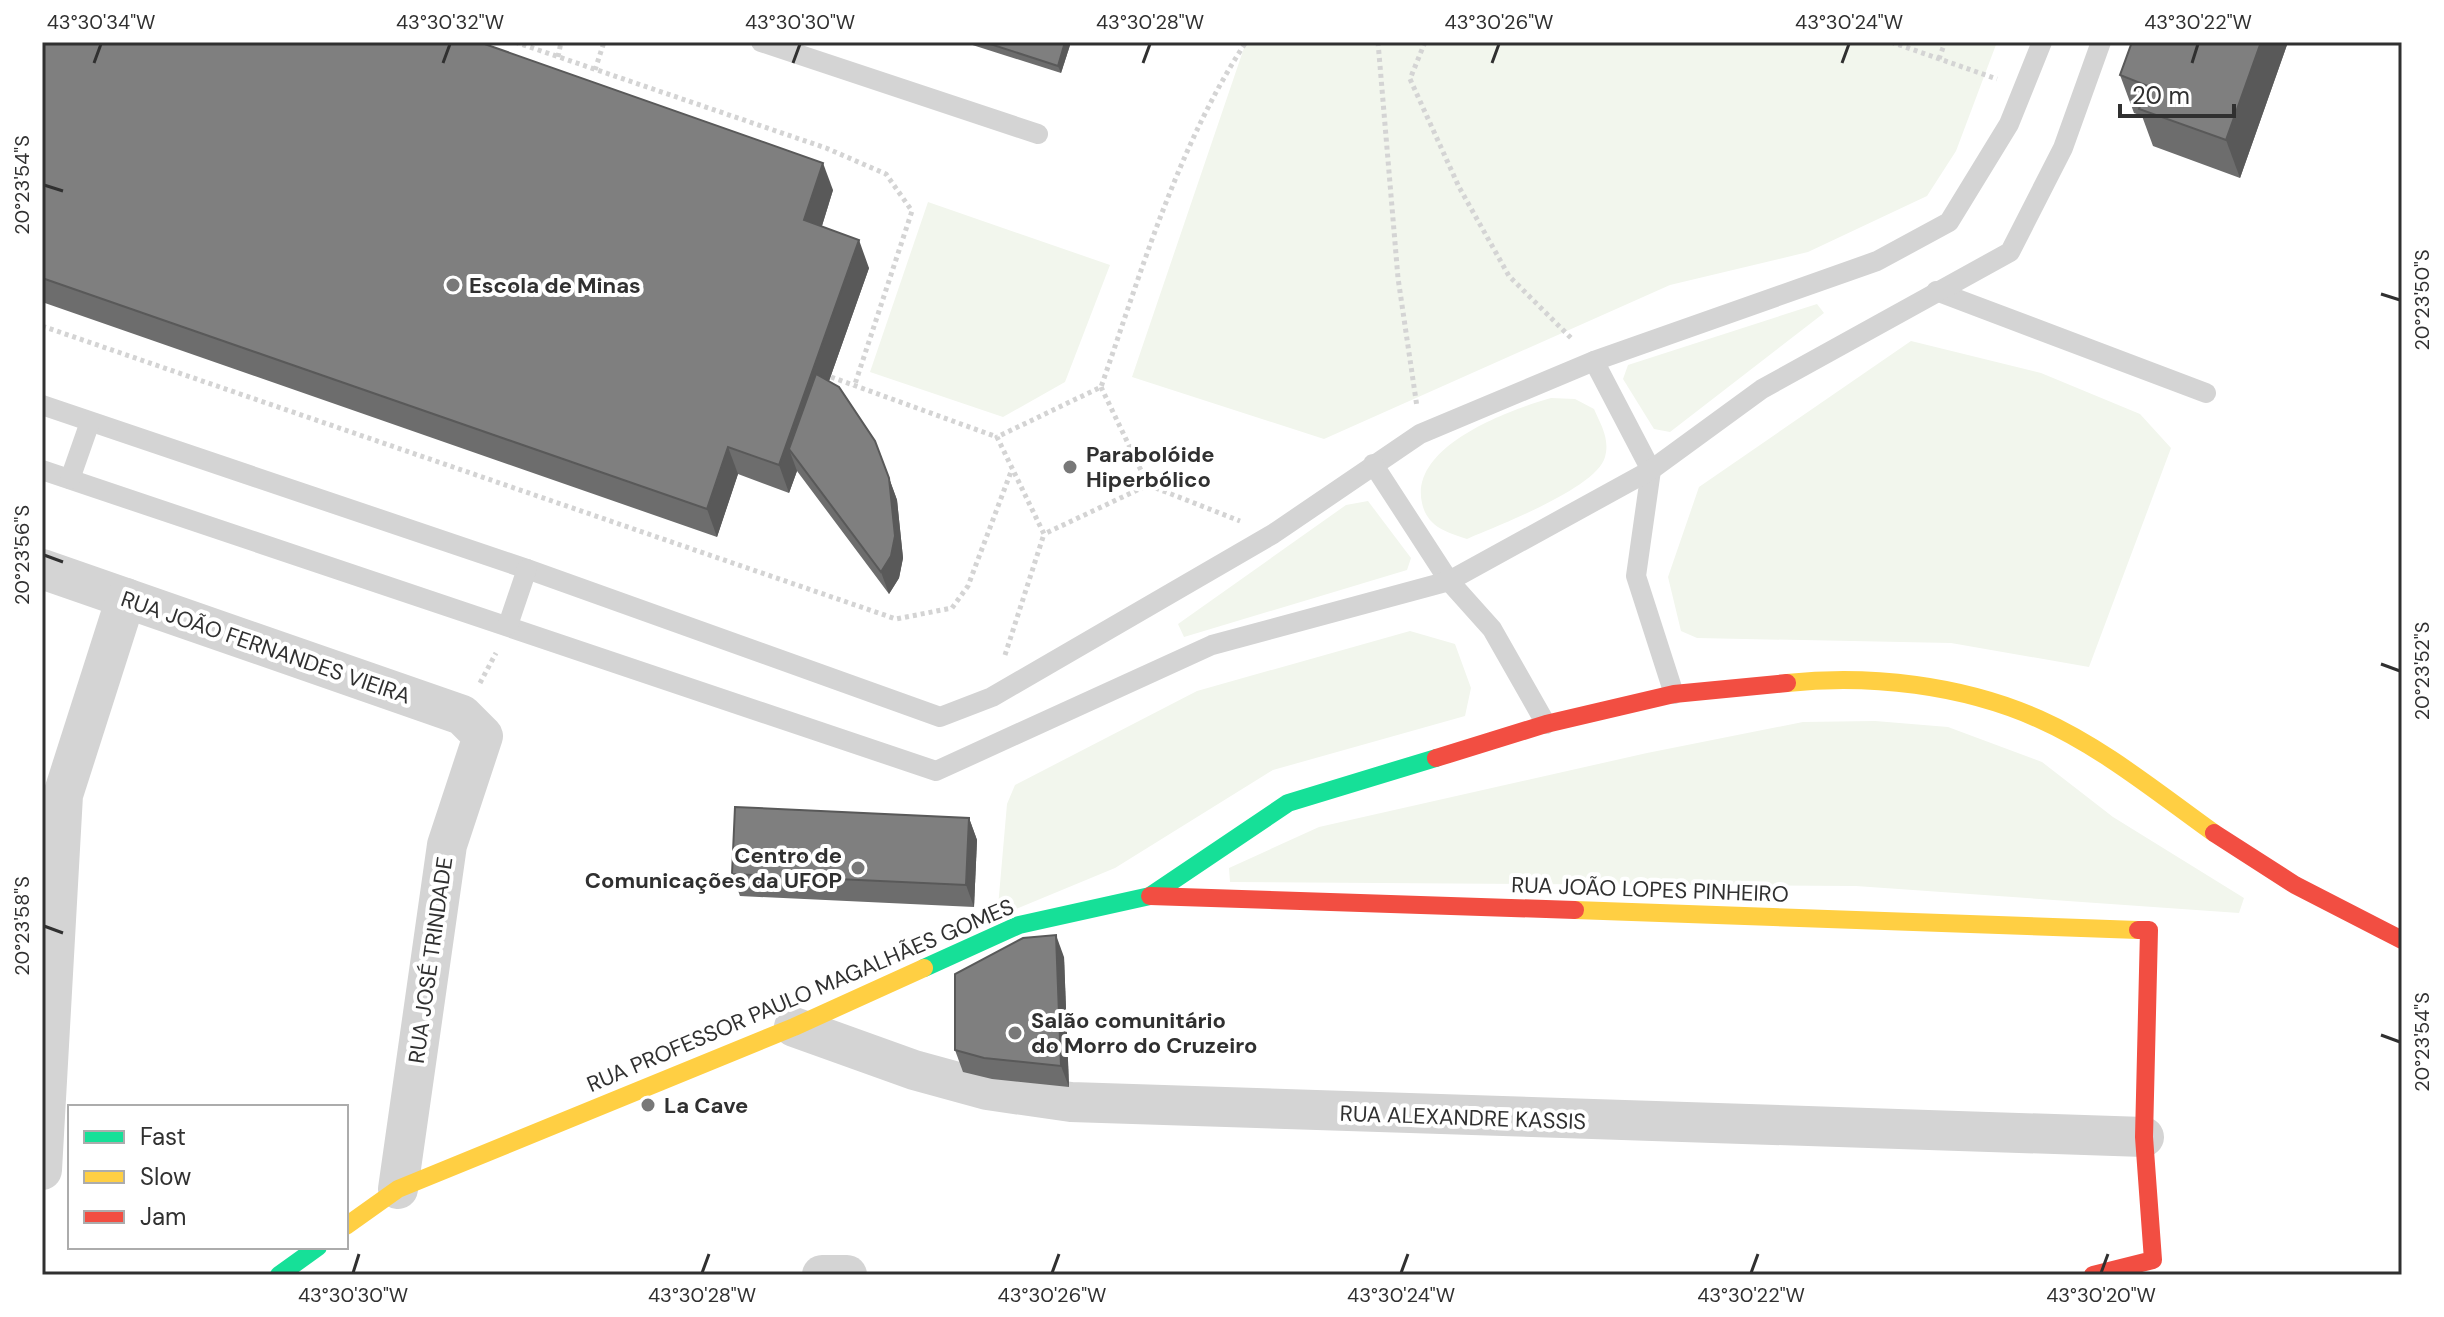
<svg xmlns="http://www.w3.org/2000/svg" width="2444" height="1317" viewBox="0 0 2444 1317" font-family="'DM Sans',sans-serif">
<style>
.green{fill:#f2f6ed}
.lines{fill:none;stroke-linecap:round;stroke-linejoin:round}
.path{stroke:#d4d4d4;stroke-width:5;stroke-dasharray:4 4;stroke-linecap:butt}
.lane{stroke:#d4d4d4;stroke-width:20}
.street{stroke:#d4d4d4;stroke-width:40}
.fast{stroke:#16e098;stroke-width:18}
.slow{stroke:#ffcf43;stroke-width:18}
.jam{stroke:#f24e42;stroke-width:18}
.wall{fill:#6d6d6d}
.shaded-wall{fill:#595959}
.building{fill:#7f7f7f;stroke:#595959;stroke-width:2}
.ticks{fill:none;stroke:#303030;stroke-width:3}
.poi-dot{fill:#787878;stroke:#fff;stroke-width:3}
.labels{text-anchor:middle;stroke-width:8;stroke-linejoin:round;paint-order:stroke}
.poi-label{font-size:22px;font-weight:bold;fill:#303030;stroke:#fff;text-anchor:start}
.street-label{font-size:22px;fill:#303030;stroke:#fff}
.neatline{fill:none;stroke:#303030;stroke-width:3}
.ticks-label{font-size:20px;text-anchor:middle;fill:#303030}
</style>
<rect width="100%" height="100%" fill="#fff"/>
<g class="green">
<path d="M1246,42h751l-41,109 -29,45 -119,56 -138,33 -346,154 -192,-62z"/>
<path d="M928,202l182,63 -45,117 -62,35 -133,-45z"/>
<path d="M1817,304l7,9 -154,119 -16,-3 -31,-50 5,-14z"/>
<path d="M1911,341l130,32 99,41 31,34 -82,219 -138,-24 -254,-5 -16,-7 -13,-54 31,-90z"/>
<path d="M1551,398l24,1 19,10c7,16 16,30 11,48 -8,31 -108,69 -138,82 -22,-7 -40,-13 -45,-36 -13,-57 87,-93 129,-105z"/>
<path d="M1368,501l43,57 -4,12 -223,67 -6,-13 168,-119z"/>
<path d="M1410,631l45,13 16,44 -6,28 -192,54 -158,98 -104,43 -13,-4 9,-103 8,-19 182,-94z"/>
<path d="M1875,721l73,6 94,35 71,55 131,81 -5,15 -383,-27 -626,-4 -1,-14 90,-41 328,-74 156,-31z"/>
</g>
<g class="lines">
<g class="path">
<path d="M515,42l311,106 60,26 26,37 -58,176"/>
<path d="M1378,42l20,236 19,129"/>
<path d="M1425,42l-15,37 49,108 50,89 64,64"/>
<path d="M1891,42l106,37"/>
<path d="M558,57l3,-15"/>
<path d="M1939,59l6,-17"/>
<path d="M595,70l9,-28"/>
<path d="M42,326l854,293 56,-11 16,-22 44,-117"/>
<path d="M831,377l166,60"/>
<path d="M1101,387l47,98 -104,49 -47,-97 104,-50c41,-117 77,-242 145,-345"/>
<path d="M1148,485l92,36"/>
<path d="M1005,655l39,-121"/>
<path d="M480,683l16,-30"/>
</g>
<g class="lane">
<path d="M761,42l277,92"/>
<path d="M1936,291l270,102"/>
<path d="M1594,361l57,109 -15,106 38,118"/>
<path d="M42,405l485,164 413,148 52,-20 281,-163 147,-100 174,-73 283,-100 72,-39 60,-98 33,-82"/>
<path d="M1373,464l76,117 43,48 54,95"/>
<path d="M42,470l894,301 276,-126 237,-64 202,-111 111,-81 248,-137 53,-104 38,-106"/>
<path d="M70,479l20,-57"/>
<path d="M508,625l19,-56"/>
</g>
<g class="street">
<path d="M42,569l420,146 21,21 -36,109 -49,344"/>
<path d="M794,1027l120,43 73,20 84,12 1073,35"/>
<path d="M42,1170l21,-375 63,-197"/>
<path d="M822,1275h25"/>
</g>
<g class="fast">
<path d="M924,968l95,-43 131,-29 138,-93 148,-45"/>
<path d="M279,1275l39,-28"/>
</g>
<g class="slow">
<path d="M1787,683c83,-9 176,2 252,36 63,28 119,74 175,114"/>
<path d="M1575,910l563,20"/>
<path d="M346,1226l52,-37 396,-162 130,-59"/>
</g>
<g class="jam">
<path d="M1436,758l110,-34 128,-30 113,-11"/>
<path d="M2214,833l81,52 107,55"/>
<path d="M1150,896l425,14"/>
<path d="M2093,1275l60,-15 -9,-123 5,-207h-11"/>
</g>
</g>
<g class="wall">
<path d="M42,42l791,148 -11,36 47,42 -40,113 60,97 8,22 6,58 -4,20 -10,16 -92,-123 -8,22 -51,-19 -21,63 -675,-235z"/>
<path d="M963,42h108l-10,31z"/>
<path d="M2288,42l-48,136 -87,-32 -11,-30 -8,-3 -14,-38z"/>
<path d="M969,818l8,22 -3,67 -234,-11 -8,-22z"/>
<path d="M1064,957l5,130 -77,-8 -29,-7 -8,-22z"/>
</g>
<g class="shaded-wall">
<path d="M1065,42h6l-10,31 -3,-7z"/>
<path d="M2261,42h27l-48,136 -14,-38z"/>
<path d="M823,163l10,27 -18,58 -11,-28z"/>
<path d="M859,240l10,28 -69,195 -11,-14 8,22 -8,22 -10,-28z"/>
<path d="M728,447l10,27 -21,63 -10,-28z"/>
<path d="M889,478l8,22 6,58 -4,20 -10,16 -8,-22z"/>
<path d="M969,818l8,22 -3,67 -8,-22z"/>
<path d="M1056,935l8,22 5,130 -8,-21z"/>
</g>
<g class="building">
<path d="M42,42h437l344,121 -19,57 55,20 -80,225 -51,-18 -21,62 -665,-231z"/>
<path d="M984,42h81l-7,24z"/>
<path d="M2132,42h129l-35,98 -87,-31 9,-23 -28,-11z"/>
<path d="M816,374l23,13 36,54 14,37 6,58 -4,20 -10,16 -92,-123z"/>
<path d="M735,807l234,11 -3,67 -234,-11z"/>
<path d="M1056,935l5,131 -77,-8 -29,-8v-76l68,-36z"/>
</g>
<path class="ticks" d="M94,63l7,-19M443,63l7,-19M793,63l7,-19M1143,63l7,-19M1492,63l7,-19M1842,63l7,-19M2192,63l6,-19M44,185l19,6M2381,294l19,6M44,555l19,7M2381,664l19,7M44,926l19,7M2381,1035l19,7M353,1273l6,-19M702,1273l7,-19M1052,1273l7,-19M1401,1273l7,-19M1751,1273l7,-19M2101,1273l7,-19"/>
<g class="poi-dot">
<circle cx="453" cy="285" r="8"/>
<circle cx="1070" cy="467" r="8"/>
<circle cx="858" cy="868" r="8"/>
<circle cx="1015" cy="1033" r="8"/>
<circle cx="648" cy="1105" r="8"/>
</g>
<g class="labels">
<g class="poi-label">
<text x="469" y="293">Escola de Minas</text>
<text x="1086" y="462">Parabolóide<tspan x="1086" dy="25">Hiperbólico</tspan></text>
<text x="842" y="863" text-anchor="end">Centro de<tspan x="842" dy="25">Comunicações da UFOP</tspan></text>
<text x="1031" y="1028">Salão comunitário<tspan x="1031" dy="25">do Morro do Cruzeiro</tspan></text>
<text x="664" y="1113">La Cave</text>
</g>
<g class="street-label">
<text transform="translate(266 647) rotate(19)" y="8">RUA JOÃO FERNANDES VIEIRA</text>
<text transform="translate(1650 889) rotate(2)" y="8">RUA JOÃO LOPES PINHEIRO</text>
<text transform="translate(430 960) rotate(-82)" y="8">RUA JOSÉ TRINDADE</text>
<text transform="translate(800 995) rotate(-23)" y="8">RUA PROFESSOR PAULO MAGALHÃES GOMES</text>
<text transform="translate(1463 1117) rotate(2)" y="8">RUA ALEXANDRE KASSIS</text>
</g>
</g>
<rect width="2444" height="1317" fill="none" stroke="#ffffff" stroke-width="88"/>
<rect x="68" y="1105" width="280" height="144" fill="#ffffff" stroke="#acacac" stroke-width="2"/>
<rect x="84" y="1131" width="40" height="12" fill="#16e098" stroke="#acacac" stroke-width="2"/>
<text x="140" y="1145" font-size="24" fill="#303030">Fast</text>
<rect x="84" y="1171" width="40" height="12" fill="#ffcf43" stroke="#acacac" stroke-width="2"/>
<text x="140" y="1185" font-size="24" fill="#303030">Slow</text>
<rect x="84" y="1211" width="40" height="12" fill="#f24e42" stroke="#acacac" stroke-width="2"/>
<text x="140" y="1225" font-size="24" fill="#303030">Jam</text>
<path d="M2120 104v12h114v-12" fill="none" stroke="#303030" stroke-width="4"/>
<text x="2132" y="104" font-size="24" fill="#303030" stroke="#ffffff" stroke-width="6" paint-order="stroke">20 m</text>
<rect x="44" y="44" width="2356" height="1229" class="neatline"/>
<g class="ticks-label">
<text x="101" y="29">43°30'34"W</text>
<text x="450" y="29">43°30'32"W</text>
<text x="800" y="29">43°30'30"W</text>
<text x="1150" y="29">43°30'28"W</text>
<text x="1499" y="29">43°30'26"W</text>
<text x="1849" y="29">43°30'24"W</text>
<text x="2198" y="29">43°30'22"W</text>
<text transform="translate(22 185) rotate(-90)" y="7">20°23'54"S</text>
<text transform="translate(2422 300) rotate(-90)" y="7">20°23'50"S</text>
<text transform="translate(22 555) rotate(-90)" y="7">20°23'56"S</text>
<text transform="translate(2422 671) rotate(-90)" y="7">20°23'52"S</text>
<text transform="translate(22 926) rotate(-90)" y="7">20°23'58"S</text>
<text transform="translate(2422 1042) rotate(-90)" y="7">20°23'54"S</text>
<text x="353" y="1302">43°30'30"W</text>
<text x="702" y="1302">43°30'28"W</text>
<text x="1052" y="1302">43°30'26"W</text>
<text x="1401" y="1302">43°30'24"W</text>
<text x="1751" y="1302">43°30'22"W</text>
<text x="2101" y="1302">43°30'20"W</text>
</g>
</svg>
